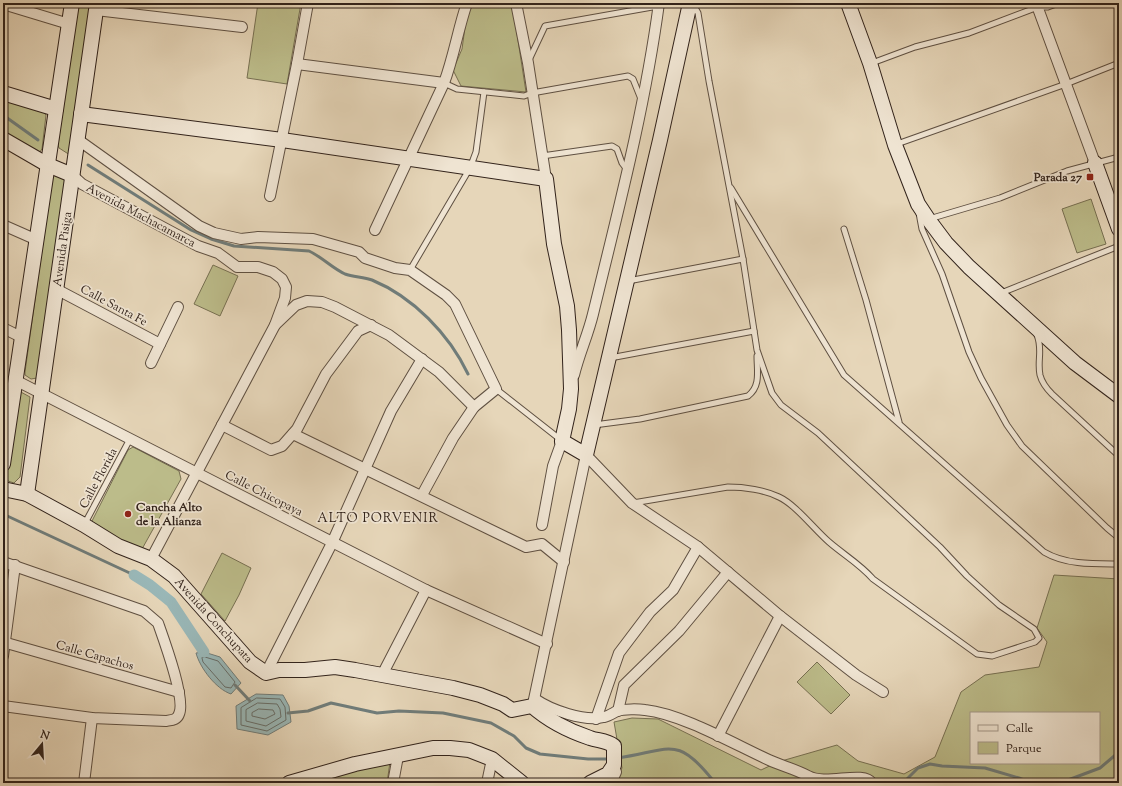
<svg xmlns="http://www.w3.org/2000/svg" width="1122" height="786" viewBox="0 0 1122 786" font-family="'Sorts Mill Goudy',serif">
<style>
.green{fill:#bcbc8a;stroke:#777052;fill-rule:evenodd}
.water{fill:#99b7b7;stroke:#707c79}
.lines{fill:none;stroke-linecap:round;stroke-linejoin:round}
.shore{stroke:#666d69;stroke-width:1}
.stream{stroke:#707c79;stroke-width:3}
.canal{stroke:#99b7b7;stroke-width:11}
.lane-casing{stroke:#5f5042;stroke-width:7}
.street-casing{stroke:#5f5042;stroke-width:12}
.secondary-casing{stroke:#32231b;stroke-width:16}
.lane{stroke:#efe4d2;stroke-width:5}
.street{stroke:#efe4d2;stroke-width:10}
.secondary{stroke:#efe4d2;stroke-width:14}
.poi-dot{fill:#8f2418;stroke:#efe4d2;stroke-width:1.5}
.labels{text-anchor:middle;stroke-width:3.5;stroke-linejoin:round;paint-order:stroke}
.poi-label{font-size:12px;font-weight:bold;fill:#32231b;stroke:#efe4d2;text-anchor:end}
.street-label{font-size:12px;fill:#32231b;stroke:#efe4d2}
.neighbourhood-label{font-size:13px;letter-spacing:1px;fill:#32231b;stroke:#efe4d2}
</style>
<rect width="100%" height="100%" fill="#e6d6b9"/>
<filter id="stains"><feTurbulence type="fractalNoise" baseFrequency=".005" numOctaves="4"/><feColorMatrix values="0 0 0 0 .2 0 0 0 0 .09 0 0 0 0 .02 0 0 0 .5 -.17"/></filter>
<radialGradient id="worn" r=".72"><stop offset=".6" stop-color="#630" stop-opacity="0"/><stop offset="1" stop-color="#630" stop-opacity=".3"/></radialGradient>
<g class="green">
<path d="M77,3h15l-22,152 -11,-7 -1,-3z"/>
<path d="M258,3h43l-14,81 -40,-6z"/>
<path d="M472,3h36l5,5 13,84 -65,-6 -8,-16 9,-21 4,-29z"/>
<path d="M3,98l39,12 4,5 -4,34 -3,4 -36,-18z"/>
<path d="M53,171l13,5 -29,202 -6,1 -6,-4v-3z"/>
<path d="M1091,199l15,45 -29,9 -15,-44z"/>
<path d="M213,265l25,11 -18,40 -26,-12z"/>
<path d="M19,391l11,6 -10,80 -6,6 -6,-2 -2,-5z"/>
<path d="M133,447l46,24 2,8 -39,70 -4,2 -44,-24 -2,-6 36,-71z"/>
<path d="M222,553l29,15 -12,27 -14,26 -24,-27z"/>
<path d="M1054,575l65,4v204h-506l9,-15 -8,-46 18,-4 26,1 103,51 17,-8 59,-17 21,16 46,13 31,-17 26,-65 24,-17 54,-8 8,-25 -10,-14zM971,713h128v50h-128z"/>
<path d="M817,662l33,33 -19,19 -34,-32z"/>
<path d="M390,762l-3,21h-79z"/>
</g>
<g class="water">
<path d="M204,652l16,5 21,26 -10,11c-15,-5 -31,-26 -35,-41z"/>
<path d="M256,694l27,1 6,11 2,16 -23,13 -31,-6 -1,-23z"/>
</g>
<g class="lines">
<g class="shore">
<path d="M205,657l13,4 17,21 -4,6 -6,-1 -22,-25 -1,-4z"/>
<path d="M257,698l23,1 5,8 1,13 -19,11 -26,-6v-17z"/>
<path d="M258,703l19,1 3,5 1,8 -15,9 -20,-5v-11z"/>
<path d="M259,709l14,1 2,4 -10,5 -13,-3v-3z"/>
</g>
<g class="stream">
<path d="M3,115l35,25"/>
<path d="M88,165l103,65 20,9 23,7 75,5c13,6 23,17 36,23 8,3 18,3 27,6 41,17 77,54 96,94"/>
<path d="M3,514l131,61"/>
<path d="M235,685l15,16"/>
<path d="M288,713l20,-2 23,-8 46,10 22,-2 44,2 48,10 23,13 12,12 14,6 48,5h22"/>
<path d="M618,758c53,-8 59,-24 97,25"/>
<path d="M887,783h8"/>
<path d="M903,783l15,-15 12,-4 12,2 43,2 34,10 12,5"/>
<path d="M1060,783l40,-15 19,-16"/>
</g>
<path class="canal" d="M134,575l16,10 21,17 33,50"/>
<g class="lane-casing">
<g id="lane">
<path d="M529,60l16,-34 113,-20"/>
<path d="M872,63l43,-16 54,-14 69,-26h10l11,-4"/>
<path d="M444,83l13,6 67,7 8,-3 96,-17 5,3 8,20"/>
<path d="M897,144l169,-60 53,-21"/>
<path d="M542,156l70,-10 5,3 5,14 6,8"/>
<path d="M731,188l113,187 200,177c22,13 50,12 75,12"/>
<path d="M919,213l3,16 20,45 27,78 12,26 26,47 15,21 85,82 12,10"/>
<path d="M929,219l71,-21 67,-27 52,-14"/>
<path d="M844,229l22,71 33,122"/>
<path d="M410,270l60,-102 6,-16 8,-60"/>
<path d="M628,281l115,-22"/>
<path d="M1001,293l118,-47"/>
<path d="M1037,335c6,14 0,26 3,40 2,8 7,14 12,19l67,62"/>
<path d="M610,358l144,-27"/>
<path d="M496,389l65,51"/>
<path d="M594,425l46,-6 108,-23c13,-10 9,-25 9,-40"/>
<path d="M633,503l95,-16c16,0 37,3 51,10 17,8 35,32 50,45 15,13 31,22 44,37l104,75 15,2 43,-14 4,-4 -5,-9 -35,-24 -32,-29 -27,-29 -122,-114 -37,-28 -9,-12 -15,-43 -14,-91 -34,-178 -11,-68 -5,-9"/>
<path d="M84,525l46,-86"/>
</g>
</g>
<g class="street-casing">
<g id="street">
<path d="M516,3l12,60 18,116"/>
<path d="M1036,3l59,160"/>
<path d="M3,4l66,20"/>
<path d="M96,10l146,17"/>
<path d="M297,64l147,19"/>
<path d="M77,139l122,87 15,7 27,6 17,-2 55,2 46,13 6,6 30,10 15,2 36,25 9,9 41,85 -22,18 -35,-35 -50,-37 -54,-28 -13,-5 -15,-1 -11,4 -21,20"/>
<path d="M72,175l10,9 116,62 20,7 19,14h21l15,5 9,7 4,8 -1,11 -10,27 -124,234"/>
<path d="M270,196l27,-132 11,-61"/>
<path d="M3,225l34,15"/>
<path d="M375,230l69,-147c10,-27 14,-54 23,-80"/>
<path d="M56,289l104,55"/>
<path d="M3,328l20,10"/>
<path d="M151,363l27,-56"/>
<path d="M574,375c5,-21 14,-40 19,-61 25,-103 52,-206 66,-311"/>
<path d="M15,380l411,210 121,54"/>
<path d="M222,425l49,25 11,-4 15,-17 29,-55 32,-43 13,-6"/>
<path d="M293,434l233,113 16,-3 22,18"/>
<path d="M586,455l46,48 66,44 82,69 76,59 27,17"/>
<path d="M422,495l31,-57 21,-31"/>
<path d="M542,525l11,-59 9,-25"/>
<path d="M3,562l141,49 14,12c6,17 28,77 21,91 -2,6 -7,6 -13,7l-74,-3 -89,-12"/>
<path d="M3,642l176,50"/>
<path d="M3,656l12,-91"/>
<path d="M266,673l66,-130 59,-132 31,-52"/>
<path d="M382,675l44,-85"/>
<path d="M535,699c16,11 49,23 69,18 5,-1 9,-4 13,-6 7,-2 21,-2 28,-1 37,4 89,34 124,50 13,6 26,9 39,16 18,10 55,-6 64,7"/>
<path d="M533,704l53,-249"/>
<path d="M618,711l6,-26 55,-54 49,-59"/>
<path d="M596,719l23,-66 31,-41 23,-22 25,-43"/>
<path d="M718,736l62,-120"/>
<path d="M84,783l8,-65"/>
<path d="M393,783l5,-27"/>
<path d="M487,783l5,-24"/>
<path d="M611,783l5,-11 -2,-6"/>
</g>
</g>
<g class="secondary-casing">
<g id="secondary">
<path d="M848,3l22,60 25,82 23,59 10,15 18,24 23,24 106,96 44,33"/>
<path d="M3,93l53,16"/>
<path d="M81,114l201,26 264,39 8,65 13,62 2,24 2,59 -2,20 -7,32 24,14 74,-315 30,-137"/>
<path d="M3,139l45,26 24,10"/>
<path d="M1095,163l24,66"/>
<path d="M3,464l69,-461"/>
<path d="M3,489l24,5 57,31 34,21 33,13 23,17 76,86 16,11 13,-3h26l30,-3 20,3 98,18 27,7 23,9 9,6 20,-4c17,15 37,25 58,32 8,3 16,2 24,8v19l-6,9 -18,9"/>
<path d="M27,494l70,-491"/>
<path d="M289,783l66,-19 78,-16h17l19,2 23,9 30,24"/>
</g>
</g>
<use href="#lane" class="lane"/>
<use href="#street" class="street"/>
<use href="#secondary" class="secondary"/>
</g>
<g class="poi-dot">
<rect x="1086" y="173" width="8" height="8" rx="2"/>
<circle cx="128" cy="514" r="4"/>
</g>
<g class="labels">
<g class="poi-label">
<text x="1082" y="181">Parada 27</text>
<text x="136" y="511" text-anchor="start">Cancha Alto<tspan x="136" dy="14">de la Alianza</tspan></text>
</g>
<g class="street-label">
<text transform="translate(141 215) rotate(28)" y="4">Avenida Machacamarca</text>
<text transform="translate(62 249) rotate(-82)" y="4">Avenida Pisiga</text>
<text transform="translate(114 305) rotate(28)" y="4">Calle Santa Fe</text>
<text transform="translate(98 478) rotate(-62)" y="4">Calle Florida</text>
<text transform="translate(264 493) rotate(27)" y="4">Calle Chicopaya</text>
<text transform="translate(214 620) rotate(48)" y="4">Avenida Conchupata</text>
<text transform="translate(95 655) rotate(16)" y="4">Calle Capachos</text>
</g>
<g class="neighbourhood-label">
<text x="378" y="522">ALTO PORVENIR</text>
</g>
</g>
<rect width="1122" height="786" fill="none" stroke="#e6d6b9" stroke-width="16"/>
<rect x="4" y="4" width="1114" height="778" fill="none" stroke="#32231b" stroke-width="2"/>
<rect x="8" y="8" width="1106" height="770" fill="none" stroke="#32231b"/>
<rect x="970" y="712" width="130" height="52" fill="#efe4d2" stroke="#a39789"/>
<rect x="978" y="725" width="20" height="6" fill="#efe4d2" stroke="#a39789"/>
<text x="1006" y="732" font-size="12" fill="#32231b">Calle</text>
<rect x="978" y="742" width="20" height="12" fill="#bcbc8a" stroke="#a39789"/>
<text x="1006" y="752" font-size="12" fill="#32231b">Parque</text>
<g transform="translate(42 744) rotate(18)" stroke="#efe4d2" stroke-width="3" paint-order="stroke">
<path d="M0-3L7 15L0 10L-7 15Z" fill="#32231b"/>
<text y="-6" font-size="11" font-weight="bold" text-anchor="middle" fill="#32231b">N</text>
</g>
<rect width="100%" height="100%" filter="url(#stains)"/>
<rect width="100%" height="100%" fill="url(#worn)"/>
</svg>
